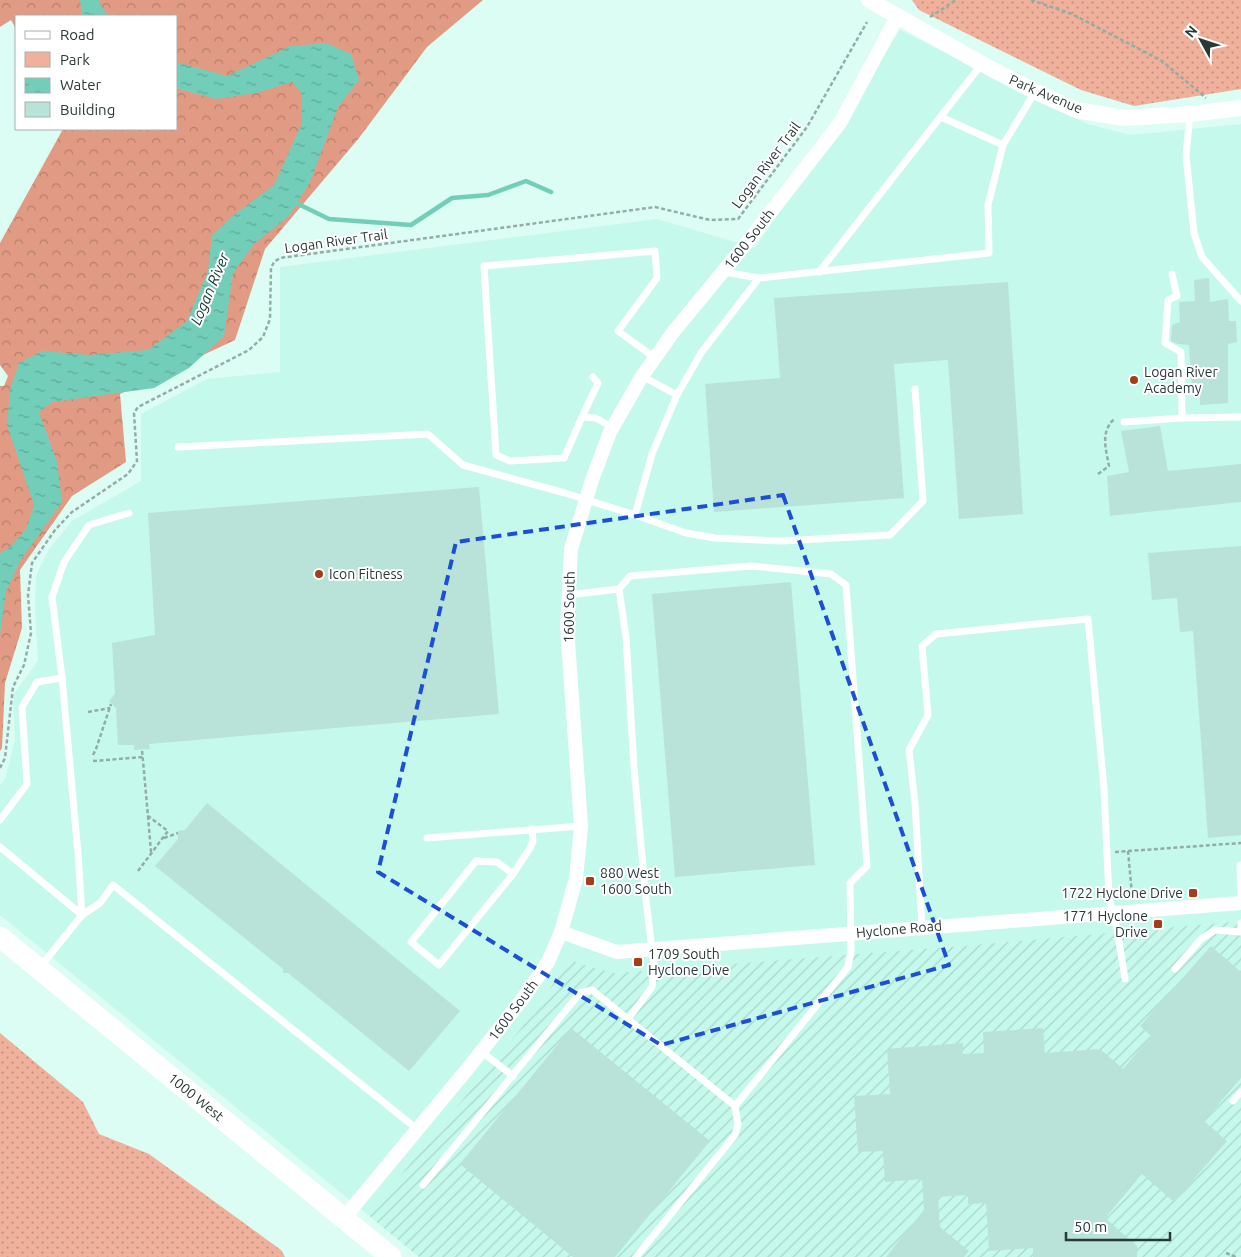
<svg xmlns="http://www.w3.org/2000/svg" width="1241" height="1257" viewBox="0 0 1241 1257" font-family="Ubuntu,sans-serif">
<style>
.built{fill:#c5f9eb}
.industrial{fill:url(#industrial-furrows)}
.green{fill:url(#green-dots)}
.forest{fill:url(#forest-crowns)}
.water{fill:url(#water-ripples)}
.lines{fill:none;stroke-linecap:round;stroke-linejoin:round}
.stream{stroke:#73ceb9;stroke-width:4.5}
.building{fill:#b9e3d8}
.path{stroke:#93ada6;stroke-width:2.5;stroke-dasharray:4 2.5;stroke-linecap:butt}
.service{stroke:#fff;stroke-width:7}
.minor{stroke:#fff;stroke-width:14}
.tertiary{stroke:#fff;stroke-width:16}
.primary{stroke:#fff;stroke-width:21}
.marked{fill:none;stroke:#1d4ed8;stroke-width:4;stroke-dasharray:10 6;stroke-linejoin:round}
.poi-dot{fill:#a43d18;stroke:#fff;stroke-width:2}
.labels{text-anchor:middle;stroke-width:4;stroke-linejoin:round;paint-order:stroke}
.street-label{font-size:14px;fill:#293935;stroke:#fff}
.poi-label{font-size:14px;fill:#293935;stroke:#fff;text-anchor:start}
.water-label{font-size:15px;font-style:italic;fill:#0b362e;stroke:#fff}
</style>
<defs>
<pattern id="industrial-furrows" width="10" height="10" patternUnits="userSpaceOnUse" patternTransform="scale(1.25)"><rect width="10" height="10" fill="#c5f9eb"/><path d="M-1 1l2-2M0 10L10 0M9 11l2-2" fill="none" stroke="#a9d6ca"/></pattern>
<pattern id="green-dots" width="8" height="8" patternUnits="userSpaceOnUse" patternTransform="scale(1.25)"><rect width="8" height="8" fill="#efb09c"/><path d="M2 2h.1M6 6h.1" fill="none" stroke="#c29080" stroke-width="1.8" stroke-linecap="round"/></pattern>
<pattern id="forest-crowns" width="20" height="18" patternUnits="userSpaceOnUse" patternTransform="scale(1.25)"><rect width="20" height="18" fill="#e19a83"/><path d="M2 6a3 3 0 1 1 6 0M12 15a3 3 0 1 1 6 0" fill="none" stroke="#b67f6c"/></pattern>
<pattern id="water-ripples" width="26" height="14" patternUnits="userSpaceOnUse" patternTransform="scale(1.25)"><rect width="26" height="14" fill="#73ceb9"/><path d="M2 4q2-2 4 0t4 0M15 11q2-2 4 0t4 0" fill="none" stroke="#5ea897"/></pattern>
</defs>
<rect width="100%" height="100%" fill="#dcfdf4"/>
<path class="built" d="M900,30l188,94 42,11 111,-11v797l-279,25 -349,27 -45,-11 -5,6 -26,41 -169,206 -368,-300v-130l5,-6 10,-40 -2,-44 25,-34 -3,-53 1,-32 13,-27 23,-28 69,-40v-67l66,-35 73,-7v-105l377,-48 98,29z"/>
<path class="industrial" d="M1241,921v336h-822l-51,-42 169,-206 26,-41 5,-6h7l38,11 349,-27z"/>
<g class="green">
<path d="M912,0h329v89l-107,17 -53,-16 -162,-80z"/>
<path d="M0,1033l83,69 16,32 50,20 132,96 4,7h-285z"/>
</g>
<path class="forest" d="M0,0h483l-56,47 -68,91 -94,111 -30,91 -115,54 6,68 -54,34 -52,74 2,58 -17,55 -3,65 -2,3v-365h4l4,-10 -8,-11v-122l63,-114h113v-113h-160v13l-5,-9 -11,7z"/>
<g class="water">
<path d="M80,0h19l2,6 8,10h-27z"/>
<path d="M327,43l24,11 8,26 -21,27 -28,75 -21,34 -35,28 -21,29 -9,63 -35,32 -35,20 -102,14 -13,10 18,50 5,40 -42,59 -14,31 -6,42v-81l10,-6 16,-18 8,-24 -27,-80 3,-35 9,-27 23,-12 47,4 59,-5 39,-29 21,-50 4,-36 23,-21 39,-29 28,-62v-30l-10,-11 -36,11 -40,6 -40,-11v-26l51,14 63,-30z"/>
</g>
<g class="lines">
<path class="stream" d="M292,201l37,18 82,6 41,-27 36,-3 38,-14 25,11"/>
</g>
<g class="building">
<path d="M1209,278l1,24 18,-3 1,22h7l1,21 -9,2v59l-28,2v-14h-8l-3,-46 -11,-1 -7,-3 1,-16 8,-3 -1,-20 16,-1 -1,-21z"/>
<path d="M1008,282l15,232 -64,5 -11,-159 -54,4 10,134 -190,14 -9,-128 75,-6 -6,-80z"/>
<path d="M1160,426l8,45 73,-7v38l-131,14 -3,-40 22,-4 -8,-41z"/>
<path d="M479,487l20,227 -350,30 1,5 -16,1v-5h-16l-2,-37 -7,-7 6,-7 -3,-51 43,-8 -7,-122z"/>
<path d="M1241,546v289l-33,3 -15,-207 -13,1 -3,-34 -25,2 -4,-47z"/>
<path d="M791,582l24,283 -140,12 -23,-283z"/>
<path d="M207,803l253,208 -51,60 -121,-98h-5v-4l-128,-103 23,-27v-8l7,-1z"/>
<path d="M1211,946l30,26v106l-37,43 23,20 -53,61 -32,-28 -37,44 32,28v11h-104v-9l-44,3 -3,-48 -18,1v-9l-30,2 2,30 29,24 -5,6h-78l38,-47 -2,-31 -37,3 -2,-31 -25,1 -4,-56 36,-2 -3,-45 76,-6v11l21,-1 -1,-21 60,-4 2,25 55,-4 23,20 28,-33 -11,-10z"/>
<path d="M571,1028l139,113 -95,116h-42l-113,-93z"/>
</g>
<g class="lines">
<g class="path">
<path d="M1031,0l41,14 90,47 44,37"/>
<path d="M930,17l26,-17"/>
<path d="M1098,474l11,-8c-3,-17 -9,-33 5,-47"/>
<path d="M88,712l22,-4"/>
<path d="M93,755l3,-6 15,-45"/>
<path d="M93,761l50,-4"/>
<path d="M0,768l5,-10 8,-71 11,-22 7,-32 -3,-38 4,-32 23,-33 17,-18 56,-38 9,-13 -3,-48 4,-6 111,-57 14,-13 7,-18 1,-51 3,-6 6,-4 375,-51 55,13 28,-1 69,-92 60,-105"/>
<path d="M148,816l3,36"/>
<path d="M164,838l14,-5"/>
<path d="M1128,851l4,43"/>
<path d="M1115,852l126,-9"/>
<path d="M138,871l30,-40 -20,-15 -6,-66"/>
<path d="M1226,1253l10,4"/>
</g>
<g class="service">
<path d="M1190,115l-4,40 8,78 8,24 39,44"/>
<path d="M941,117l62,28"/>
<path d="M724,272l35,6 230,-25 -1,-48 15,-60 32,-53"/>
<path d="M819,272l162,-207"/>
<path d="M1172,274l5,22 -9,4 -3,43 16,9 1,66 59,-1"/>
<path d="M642,376l35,19"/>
<path d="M582,417l16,-34 -5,-6"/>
<path d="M1124,422l58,-4"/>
<path d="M613,428l-17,-10 -14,-1 -18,41 -54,3 -14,-6 -12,-189 171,-15 2,27 -39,53 37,27"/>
<path d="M178,447l250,-13 35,31 102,28 70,22 51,18 29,5 66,3 109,-6 33,-34 -8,-112"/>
<path d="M635,515l17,-61 25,-59 24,-42 58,-75"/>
<path d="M619,589l7,48 8,131 12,132 8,67 -2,20 -24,32"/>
<path d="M568,595l51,-6 11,-13 121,-10 80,8 15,11 21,281 -17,17 1,68 -3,16 -113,139 3,18 -3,11 -99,122"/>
<path d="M0,820l27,-36 -5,-77 15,-25 25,-4"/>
<path d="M427,838l154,-12"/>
<path d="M0,847l82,68"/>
<path d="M1240,865l1,34"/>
<path d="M513,874l-16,-12 -21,-1 -65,81 28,23 74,-91 17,-26 3,-7 -1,-12"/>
<path d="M82,915l-4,-62 -16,-175 -10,-81 12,-35 25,-37 40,-12"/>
<path d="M922,927l-7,-124 -6,-53 19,-35 -6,-69 14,-12 152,-15 16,169 5,110 8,31 8,50"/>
<path d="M41,966l41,-51 18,-12 13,-18 304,244"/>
<path d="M1175,969l26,-30 14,-9 26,2v-9"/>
<path d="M482,1052l31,24"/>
<path d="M1233,1101l8,-9"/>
<path d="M423,1185l157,-192 12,-3 143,116"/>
</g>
<g class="minor">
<path d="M561,932l56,20 624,-49"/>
<path d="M344,1218l125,-151 55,-70 24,-35 13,-30 15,-53 5,-53 -14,-199 4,-78 22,-72 17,-45 32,-56 32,-45 75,-91 91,-117 57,-106"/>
</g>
<path class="tertiary" d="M869,0l113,64 54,28 40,18 48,8 66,-4 51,-6"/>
<path class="primary" d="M0,937l391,320"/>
</g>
<path class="marked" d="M783,495l166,470 -288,80 -283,-173 78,-330z"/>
<g class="poi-dot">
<circle cx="1134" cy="380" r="5"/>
<circle cx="319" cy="574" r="5"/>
<rect x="585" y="876" width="10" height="10" rx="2.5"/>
<rect x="1188" y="888" width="10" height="10" rx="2.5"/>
<rect x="1153" y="919" width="10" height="10" rx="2.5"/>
<rect x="633" y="957" width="10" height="10" rx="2.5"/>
</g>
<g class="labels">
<g class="street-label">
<text transform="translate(1046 94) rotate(23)" y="5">Park Avenue</text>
<text transform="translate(766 165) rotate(-53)" y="5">Logan River Trail</text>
<text transform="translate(749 239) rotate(-52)" y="5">1600 South</text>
<text transform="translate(336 241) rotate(-8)" y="5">Logan River Trail</text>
<text transform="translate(569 607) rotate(-89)" y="5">1600 South</text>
<text transform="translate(899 929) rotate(-5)" y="5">Hyclone Road</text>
<text transform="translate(513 1010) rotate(-53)" y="5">1600 South</text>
<text transform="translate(196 1097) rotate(39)" y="5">1000 West</text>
</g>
<g class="poi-label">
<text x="1144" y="377">Logan River<tspan x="1144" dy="16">Academy</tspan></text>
<text x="329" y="579">Icon Fitness</text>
<text x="600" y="878">880 West<tspan x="600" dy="16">1600 South</tspan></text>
<text x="1183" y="898" text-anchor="end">1722 Hyclone Drive</text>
<text x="1148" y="921" text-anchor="end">1771 Hyclone<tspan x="1148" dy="16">Drive</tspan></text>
<text x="648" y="959">1709 South<tspan x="648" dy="16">Hyclone Dive</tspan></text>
</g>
<g class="water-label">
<text transform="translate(210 289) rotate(-67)" y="5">Logan River</text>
</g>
</g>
<rect x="15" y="15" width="162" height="115" fill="#ffffff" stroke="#a9b0ae"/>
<rect x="25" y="31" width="25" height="8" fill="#ffffff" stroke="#a9b0ae"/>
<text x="60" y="40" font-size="15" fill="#293935">Road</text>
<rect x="25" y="52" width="25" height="15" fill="#efb09c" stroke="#a9b0ae"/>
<text x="60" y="65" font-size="15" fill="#293935">Park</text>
<rect x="25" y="78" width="25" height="15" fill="url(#water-ripples)" stroke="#a9b0ae"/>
<text x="60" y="90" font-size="15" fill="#293935">Water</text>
<rect x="25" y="102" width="25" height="15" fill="#b9e3d8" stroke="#a9b0ae"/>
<text x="60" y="115" font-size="15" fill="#293935">Building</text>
<g transform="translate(1201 40) rotate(310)" stroke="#ffffff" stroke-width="4" paint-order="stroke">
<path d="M0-4L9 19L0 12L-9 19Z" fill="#293935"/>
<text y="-8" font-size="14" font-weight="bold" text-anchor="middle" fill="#293935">N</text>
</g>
<path d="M1066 1232v8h104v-8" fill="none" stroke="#293935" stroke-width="2.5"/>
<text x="1074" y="1232" font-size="15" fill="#293935" stroke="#ffffff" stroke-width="4" paint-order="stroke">50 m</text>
</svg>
